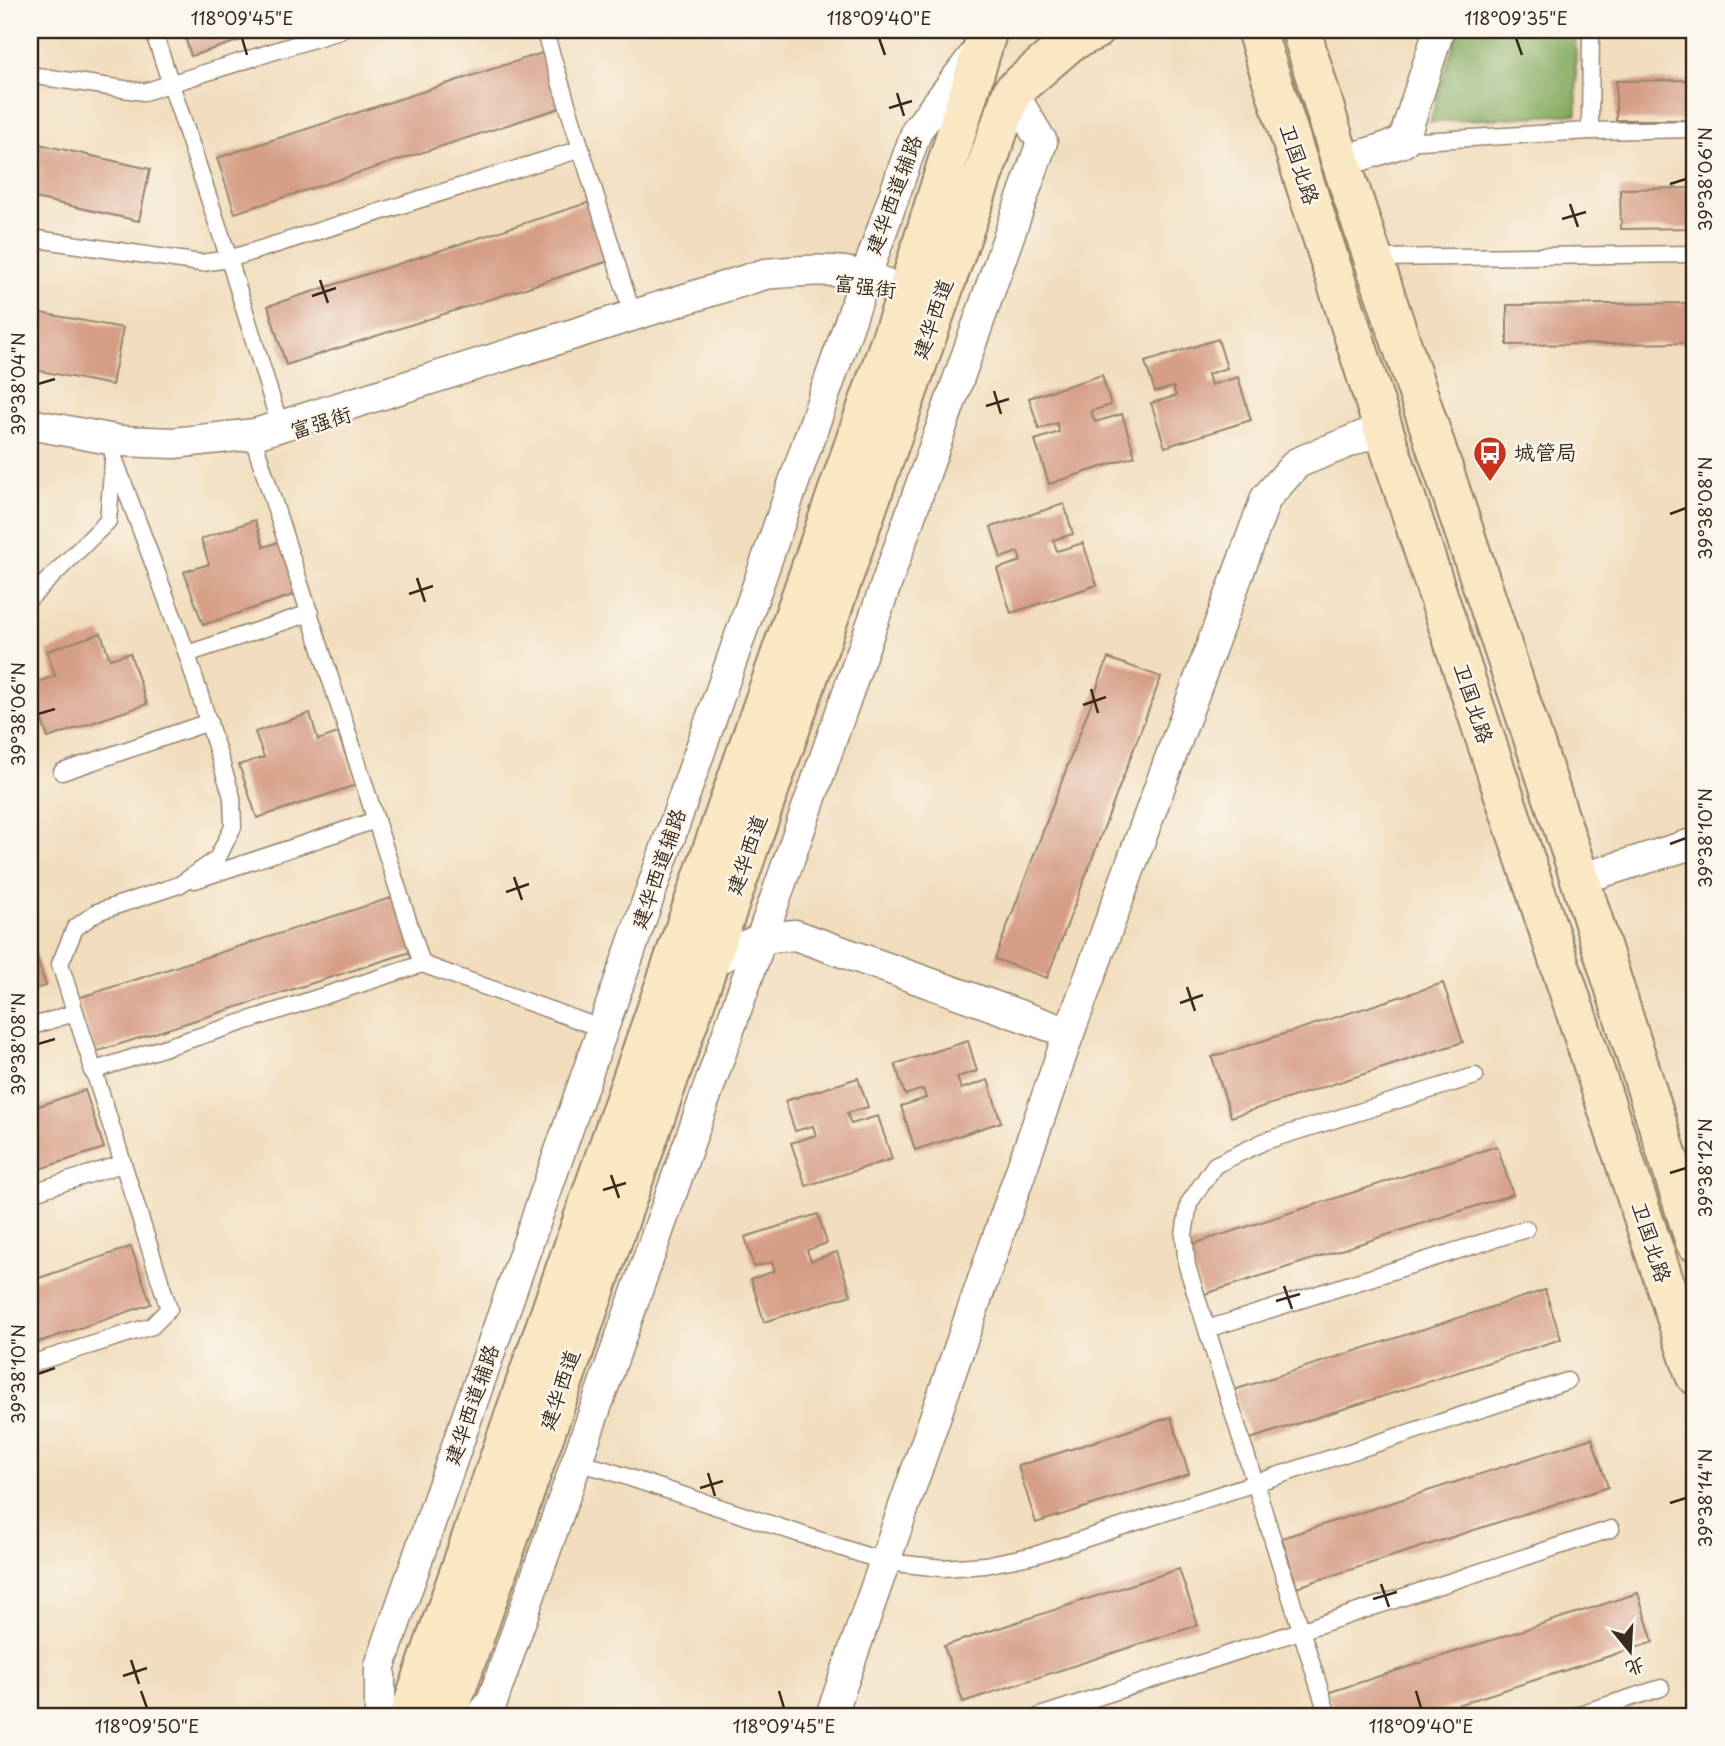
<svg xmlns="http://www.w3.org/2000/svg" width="1725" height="1746" viewBox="0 0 1725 1746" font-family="'Playpen Sans','LXGW WenKai TC',sans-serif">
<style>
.forest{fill:#84aa60;stroke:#606a3f;stroke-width:2}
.building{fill:#d59d85}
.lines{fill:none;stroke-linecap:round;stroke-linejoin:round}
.service-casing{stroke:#96846e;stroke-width:19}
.minor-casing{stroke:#96846e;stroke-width:33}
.secondary-casing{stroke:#96846e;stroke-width:42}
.service{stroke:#fff;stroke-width:16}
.minor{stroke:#fff;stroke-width:30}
.secondary{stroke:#fae7c3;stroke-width:38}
.ticks{fill:none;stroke:#3b2a1e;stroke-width:2.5}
.labels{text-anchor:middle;stroke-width:5;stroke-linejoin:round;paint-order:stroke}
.street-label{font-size:21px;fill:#3b2a1e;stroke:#fbf7ec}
.poi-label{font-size:21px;fill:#3b2a1e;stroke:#fbf7ec;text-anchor:start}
.neatline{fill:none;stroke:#3b2a1e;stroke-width:2.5}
.ticks-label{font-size:18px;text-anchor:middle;fill:#3b2a1e}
</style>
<rect width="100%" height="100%" fill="#fbf7ec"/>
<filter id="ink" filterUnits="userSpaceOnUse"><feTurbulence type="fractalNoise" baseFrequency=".0143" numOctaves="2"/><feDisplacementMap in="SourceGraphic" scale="14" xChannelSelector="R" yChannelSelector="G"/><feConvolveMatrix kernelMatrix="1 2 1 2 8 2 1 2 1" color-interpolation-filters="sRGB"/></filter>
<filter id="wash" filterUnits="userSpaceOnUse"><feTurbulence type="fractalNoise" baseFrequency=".00686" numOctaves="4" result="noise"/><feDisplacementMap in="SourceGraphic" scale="28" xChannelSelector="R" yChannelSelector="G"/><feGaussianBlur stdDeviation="1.57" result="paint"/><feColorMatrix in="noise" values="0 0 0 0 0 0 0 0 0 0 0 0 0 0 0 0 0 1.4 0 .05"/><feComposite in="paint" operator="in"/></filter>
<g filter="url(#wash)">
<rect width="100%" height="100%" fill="#f1ddbd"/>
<path class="forest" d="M1458,30h117l2,84 -147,8z"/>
<g id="blocks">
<g class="building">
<path d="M183,30h90l-82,26z"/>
<path d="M545,52l18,55 -328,106 -18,-55z"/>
<path d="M1695,80v40h-79v-39z"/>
<path d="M30,142l120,27 -11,52 -109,-24z"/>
<path d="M1695,188v40l-74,1 -1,-40z"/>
<path d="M590,202l19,59 -323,104 -18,-59z"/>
<path d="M1695,303v40l-188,2v-40z"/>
<path d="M30,311l93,17 -11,57 -82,-16z"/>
<path d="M1218,339l9,29 -19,6 3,11 27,-8 13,43 -86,27 -14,-44 25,-7 -3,-9 -18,5 -10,-30z"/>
<path d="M1102,375l9,30 -20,6 4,11 27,-8 13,42 -86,28 -14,-44 24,-8 -2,-9 -18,6 -10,-31z"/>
<path d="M1064,504l9,30 -20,6 4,11 26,-8 14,42 -86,28 -14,-44 24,-8 -3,-9 -17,6 -10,-31z"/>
<path d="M255,520l9,27 20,-7 18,52 -99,33 -19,-53 25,-8 -8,-25z"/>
<path d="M101,633l9,26 20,-6 17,51 -99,34 -18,-53 25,-9 -8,-25z"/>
<path d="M1108,658l53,19 -114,301 -52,-19z"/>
<path d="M310,713l8,27 20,-7 18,52 -99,33 -18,-53 25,-8 -9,-25z"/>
<path d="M403,894l17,55 -325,103 -17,-54z"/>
<path d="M30,936l16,50 -16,4z"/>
<path d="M1443,983l20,59 -232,75 -19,-60z"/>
<path d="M968,1041l9,30 -20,6 4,12 27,-9 13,42 -86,28 -14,-44 25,-8 -3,-9 -18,6 -10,-31z"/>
<path d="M858,1078l10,29 -21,6 4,11 27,-8 14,43 -86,27 -15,-43 25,-8 -3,-9 -18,5 -10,-30z"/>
<path d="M85,1090l19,58 -74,24v-63z"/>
<path d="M1497,1146l16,48 -311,101 -15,-49z"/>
<path d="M818,1214l9,29 -20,7 4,11 26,-9 14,43 -87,27 -13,-43 24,-8 -3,-9 -18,5 -9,-30z"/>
<path d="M131,1247l20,57 -121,41v-64z"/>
<path d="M1545,1290l16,49 -311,100 -16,-49z"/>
<path d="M1171,1417l18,57 -153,49 -18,-57z"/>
<path d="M1592,1438l16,49 -311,100 -15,-49z"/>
<path d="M1179,1569l19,56 -235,77 -19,-56z"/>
<path d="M1638,1593l15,49 -230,74h-88l-8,-23z"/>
</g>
</g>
</g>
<g filter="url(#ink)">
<use href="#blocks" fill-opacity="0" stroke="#96846e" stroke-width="2"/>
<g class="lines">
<g class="service-casing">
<g id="service">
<path d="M153,30l76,229 51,167"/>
<path d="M544,30l89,286"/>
<path d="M30,75l114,17 198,-62"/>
<path d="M1590,131l105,-2"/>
<path d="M1403,142l187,-11 1,-101"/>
<path d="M30,238l171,25 28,-4 352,-110"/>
<path d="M1373,258l322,-4"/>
<path d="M30,598l78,-77 5,-60"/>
<path d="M187,654l123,-41"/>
<path d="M62,772l147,-50"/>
<path d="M195,880l181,-60"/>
<path d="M422,964l181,65"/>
<path d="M30,1027l44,-14"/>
<path d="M92,1071l330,-107 -167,-520v-10"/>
<path d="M30,1193l92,-29"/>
<path d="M1207,1329l319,-100"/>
<path d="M30,1364l122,-38 17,-17 -109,-345 15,-36 22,-16 82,-27 38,-26 16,-32 -1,-30 -45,-143 -74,-199 7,-14"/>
<path d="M577,1463l26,6 282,93 58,6 42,-3 50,-10 532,-174"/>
<path d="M1040,1716l571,-187"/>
<path d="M1328,1716l-141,-450 -3,-31 5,-32 26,-38 50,-24 210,-65"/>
<path d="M1573,1716l88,-28"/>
</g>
</g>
<g class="minor-casing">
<g id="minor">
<path d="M1341,162l62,-20 36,-112"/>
<path d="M30,424l90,17 54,2 81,-9 510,-160c33,-3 67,-7 100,2 14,4 28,11 42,17"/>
<path d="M1580,879l115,-36"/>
<path d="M709,963l53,-25 33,-3 274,98"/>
<path d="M380,1716v-50l537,-1536 59,-77"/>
<path d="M481,1716l11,-14 550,-1560 -30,-50"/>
<path d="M831,1716l238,-683 197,-535 31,-35 86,-35"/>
</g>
</g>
<g class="secondary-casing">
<g id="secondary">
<path d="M1256,30l127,398 312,947"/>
<path d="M1301,30l40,132 239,717 115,363"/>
<path d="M409,1716l498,-1423 81,-263"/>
<path d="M447,1716l565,-1624 58,-50 25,-12"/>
</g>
</g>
<use href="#service" class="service"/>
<use href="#minor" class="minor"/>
<use href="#secondary" class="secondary"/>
</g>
</g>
<path class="ticks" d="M242,38l5,17M879,38l6,17M1516,38l6,17M897,93l7,23M889,108l23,-7M1670,184l16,-5M1570,204l8,23M1562,219l24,-7M320,280l8,23M312,296l24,-8M38,384l17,-5M994,391l7,23M986,406l23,-7M1670,514l16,-6M417,578l8,24M409,594l24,-8M1091,689l7,24M1083,705l23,-8M38,714l17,-5M1670,844l16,-6M514,877l8,23M506,892l23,-8M1187,987l8,24M1180,1003l23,-8M38,1044l17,-5M1670,1173l16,-5M611,1175l8,23M603,1190l23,-7M1284,1286l8,23M1276,1301l24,-7M38,1374l17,-6M708,1473l7,23M700,1488l23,-7M1670,1503l16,-5M1381,1584l8,23M1373,1599l24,-7M131,1660l8,24M123,1676l24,-8M141,1691l6,17M779,1691l5,17M1416,1691l5,17"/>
<defs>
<g id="bus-pin" transform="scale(1.75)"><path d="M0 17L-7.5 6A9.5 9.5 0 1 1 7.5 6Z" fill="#c8321e" stroke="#fbf7ec"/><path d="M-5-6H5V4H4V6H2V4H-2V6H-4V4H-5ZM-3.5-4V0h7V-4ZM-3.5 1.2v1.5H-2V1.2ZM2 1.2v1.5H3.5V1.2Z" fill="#fff"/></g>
</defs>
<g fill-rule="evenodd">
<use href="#bus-pin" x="1490" y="453"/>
</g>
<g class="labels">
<g class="street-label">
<text transform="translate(1299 164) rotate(72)" y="7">卫国北路</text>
<text transform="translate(894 195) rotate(-70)" y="7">建华西道辅路</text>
<text transform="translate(865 287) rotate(7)" y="7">富强街</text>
<text transform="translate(933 319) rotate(-71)" y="7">建华西道</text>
<text transform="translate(321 423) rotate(-17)" y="7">富强街</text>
<text transform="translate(1473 703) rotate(72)" y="7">卫国北路</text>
<text transform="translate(747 855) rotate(-71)" y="7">建华西道</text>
<text transform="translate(659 869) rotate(-71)" y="7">建华西道辅路</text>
<text transform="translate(1651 1242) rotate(72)" y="7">卫国北路</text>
<text transform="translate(560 1390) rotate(-71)" y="7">建华西道</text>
<text transform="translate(472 1405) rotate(-71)" y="7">建华西道辅路</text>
</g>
<g class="poi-label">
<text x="1514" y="460">城管局</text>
</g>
</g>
<rect width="1725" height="1746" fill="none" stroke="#fbf7ec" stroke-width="77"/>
<g transform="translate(1630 1651) rotate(162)" stroke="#fbf7ec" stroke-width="5" paint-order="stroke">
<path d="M0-5L12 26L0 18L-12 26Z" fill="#3b2a1e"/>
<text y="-10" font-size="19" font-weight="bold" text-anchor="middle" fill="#3b2a1e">北</text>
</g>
<rect x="38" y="38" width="1648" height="1670" class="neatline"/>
<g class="ticks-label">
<text x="242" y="25">118°09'45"E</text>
<text x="879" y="25">118°09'40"E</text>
<text x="1516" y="25">118°09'35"E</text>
<text transform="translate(1706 179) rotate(-90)" y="6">39°38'06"N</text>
<text transform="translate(19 384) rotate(-90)" y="6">39°38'04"N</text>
<text transform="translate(1706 508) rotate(-90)" y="6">39°38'08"N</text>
<text transform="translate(19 714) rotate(-90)" y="6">39°38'06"N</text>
<text transform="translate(1706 838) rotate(-90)" y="6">39°38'10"N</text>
<text transform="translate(19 1044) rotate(-90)" y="6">39°38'08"N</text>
<text transform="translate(1706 1168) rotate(-90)" y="6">39°38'12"N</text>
<text transform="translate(19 1374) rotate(-90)" y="6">39°38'10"N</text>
<text transform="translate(1706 1498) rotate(-90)" y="6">39°38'14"N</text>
<text x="147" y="1733">118°09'50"E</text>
<text x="784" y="1733">118°09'45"E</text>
<text x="1421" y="1733">118°09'40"E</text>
</g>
</svg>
